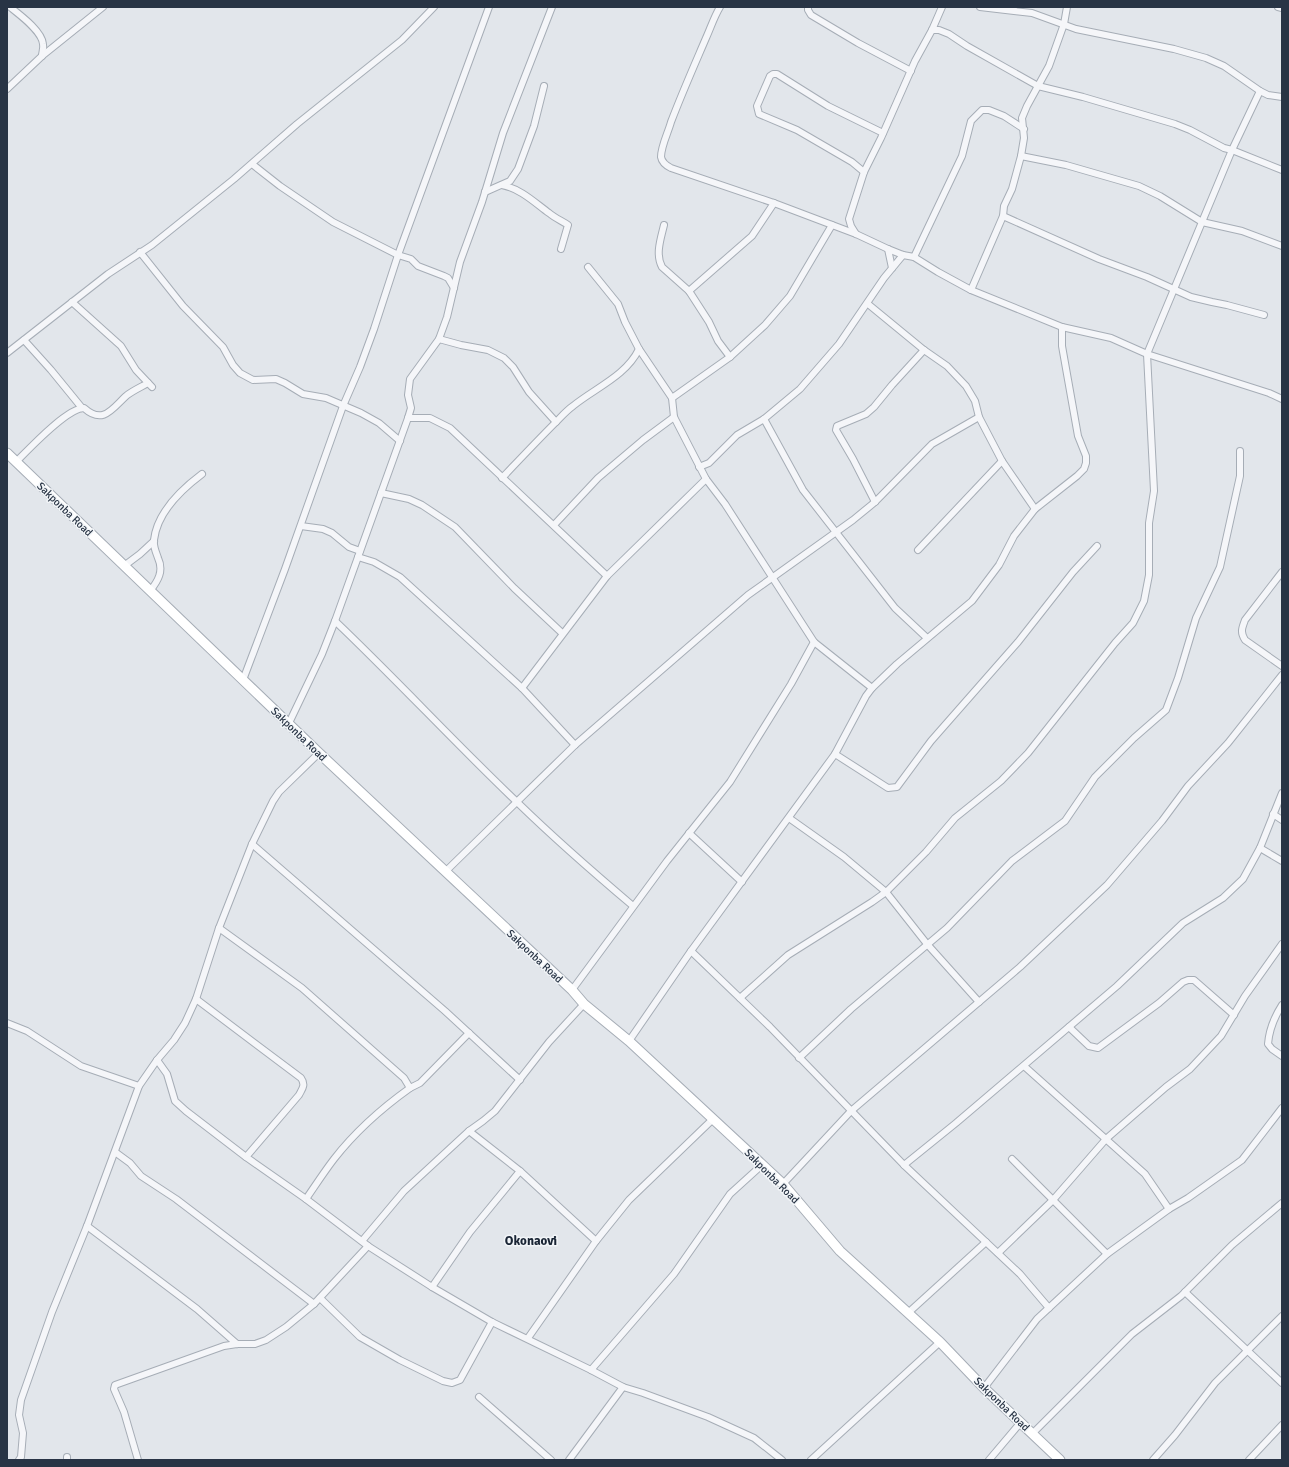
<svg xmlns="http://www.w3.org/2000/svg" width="1289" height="1467" viewBox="0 0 1289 1467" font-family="Signika,sans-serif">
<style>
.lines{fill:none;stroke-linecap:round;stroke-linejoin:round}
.minor-casing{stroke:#a6adb6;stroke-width:8}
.secondary-casing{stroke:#a6adb6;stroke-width:11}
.minor{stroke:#f5f6f9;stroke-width:6}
.secondary{stroke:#fff;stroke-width:9}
.labels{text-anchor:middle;stroke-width:3;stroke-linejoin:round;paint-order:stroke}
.street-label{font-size:11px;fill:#283445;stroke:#f2f5f8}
.quarter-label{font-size:13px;font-weight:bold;fill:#1a2535;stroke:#f2f5f8}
</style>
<rect width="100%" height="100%" fill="#e2e6eb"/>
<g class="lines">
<g class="minor-casing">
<g id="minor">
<path d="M10,7c10,8 32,24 33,37 1,4 -1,8 -1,12"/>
<path d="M720,7c-6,10 -9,20 -14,31 -12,28 -24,55 -35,84 -3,11 -10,24 -10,35 1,6 6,9 10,11l103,35 82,31 32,15 15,6 11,2 24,15 33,18 91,37 49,11 36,16 122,39 13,6"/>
<path d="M808,7v3l3,5 47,28 53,28"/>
<path d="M980,7l52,6 44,16 98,20 32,9 18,8 36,25 8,4 14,2"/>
<path d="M1278,7l4,1"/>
<path d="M932,30h7l10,4 18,12 71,40 45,11 92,27 15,6 34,18 8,2 50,20"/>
<path d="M7,89l35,-33 61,-49"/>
<path d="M1021,156l45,9 73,21 21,10 42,26 40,9 40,15"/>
<path d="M252,164l28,22 53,36 65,33 13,4 7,7 26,10 4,2 6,10"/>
<path d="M864,172l-12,-10 -55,-32 -38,-16 -2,-8 13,-30 3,-2h4l51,32 55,27"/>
<path d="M502,185c19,4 32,17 47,28 6,5 13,8 19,12l-7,24"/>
<path d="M485,192l25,-11 8,-12 16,-43 10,-40"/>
<path d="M1003,216l96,43 48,18 44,20 21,5 15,3 37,10"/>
<path d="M664,225c-3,13 -9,29 -2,42l27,24 20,31 9,19 12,16"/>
<path d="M856,234l-5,-8 -2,-7 15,-47 17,-34 34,-77 17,-31 10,-23"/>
<path d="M888,249l4,19"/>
<path d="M140,252l43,54 40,41 10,18 7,8 13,7 23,-1 9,4 18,11 23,4 35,15 18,10 21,18"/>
<path d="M914,257l48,-101 9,-35 11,-11h7l15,6 20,13"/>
<path d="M588,267l30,37 7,18 14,27 33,49 2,19 32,62"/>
<path d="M971,290l32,-74 1,-10 8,-17 9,-33 3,-18 -2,-20 5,-12 22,-40 15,-42 3,-17"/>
<path d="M689,291l63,-55 22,-33"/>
<path d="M72,302l49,44 15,24 16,17"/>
<path d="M868,304l56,46 23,16 19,20 9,15 4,16 23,44 33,48 42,-33 7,-7 2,-6v-7l-8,-20 -16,-90v-19"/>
<path d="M439,339l22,6 27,5 16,8 9,9 16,25 27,30"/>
<path d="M24,340l27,30 31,38"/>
<path d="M7,353l101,-79 44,-29 82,-66 63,-55 105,-84 32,-33"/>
<path d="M672,398l58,-41 35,-32 25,-29 42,-71"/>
<path d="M408,418h22l20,10 157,148"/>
<path d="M764,419l39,71 92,118 32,30"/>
<path d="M16,462c13,-13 51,-54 68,-54 19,17 28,1 42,-12 6,-5 15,-9 22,-13"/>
<path d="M699,467l10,-4 28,-28 27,-16 36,-30 39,-45 45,-66 19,-23"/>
<path d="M502,478c18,-19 35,-37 53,-55 6,-6 11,-12 18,-17 22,-18 53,-30 66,-57"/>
<path d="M381,493l28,6 13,6 33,22 59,61 48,45"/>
<path d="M875,502l-22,-43 -17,-29 1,-4 29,-12 8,-7 18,-22 32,-35"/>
<path d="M554,525l44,-47 45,-38 31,-23"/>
<path d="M301,526l22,3 9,4 17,14 11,4"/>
<path d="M918,550l84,-89"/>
<path d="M358,557l16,5 26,15 122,111 53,57"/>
<path d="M124,566l16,-12 14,-13"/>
<path d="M1282,572l-37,48c-3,8 -5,12 0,20l37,26"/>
<path d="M150,591c8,-10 14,-20 8,-33 -2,-6 -5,-12 -4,-18 3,-27 28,-51 48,-66"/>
<path d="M335,621c62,59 121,123 183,182 37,36 76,70 115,103"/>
<path d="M243,680l42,-111 58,-163 17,-39 14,-38 24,-74 91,-248"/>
<path d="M522,688l85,-112 99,-97 19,25 89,138 58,46"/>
<path d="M289,723l33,-69 13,-33 73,-203 3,-10 -3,-13 2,-16 29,-40 8,-22 13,-55 22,-60 21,-69 49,-126"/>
<path d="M835,754l53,34 9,-1 34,-46 87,-99 55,-70 24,-26"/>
<path d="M1273,814l9,6"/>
<path d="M789,818l55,39 42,35 41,52 52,58"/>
<path d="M689,833l53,49"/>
<path d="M252,844l193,167 75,69"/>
<path d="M1260,848l22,13"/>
<path d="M446,871l129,-126 173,-150 105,-75 22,-18 57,-58 47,-27"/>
<path d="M219,928l83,60 102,90 6,10c-28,20 -55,44 -76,71 -10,13 -19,27 -28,40"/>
<path d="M691,951l79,76 134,138 116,109 29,34"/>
<path d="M572,990l95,-129 63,-79 61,-98 23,-42"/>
<path d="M740,998l48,-43 84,-53 14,-10 40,-40 29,-34 46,-37 27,-28 87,-110 18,-20 11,-22 5,-26v-52l5,-32 -7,-137 85,-204 28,-59"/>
<path d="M196,999l105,79c5,7 1,11 -2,17l-53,62"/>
<path d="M1282,1005c-7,11 -13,26 -14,39l4,5 10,7"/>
<path d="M7,1023l20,8 54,35 58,20"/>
<path d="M1069,1027l20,19 9,2 61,-45 24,-21 5,-2h6l40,35"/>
<path d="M629,1041l62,-90 144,-197 31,-58 6,-8 25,-24 75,-63 27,-36 15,-29 21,-27"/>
<path d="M799,1058l52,-49 96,-81 65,-67 53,-40 30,-44 39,-39 32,-28 12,-32 18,-60 24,-51 20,-91v-25"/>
<path d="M157,1060l10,14 8,27 11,10 60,46 60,42 62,47 64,41 60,35 99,48 32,17 20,6 65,24 46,21 28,22"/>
<path d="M1024,1066l121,108 24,35"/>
<path d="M410,1088l10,-5 49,-50"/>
<path d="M469,1131l51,40"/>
<path d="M115,1152l15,11 11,13 35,23 138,105"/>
<path d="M1012,1159l95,95"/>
<path d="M904,1165l52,-42 161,-137 66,-63 40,-25 20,-19 17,-31 22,-55"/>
<path d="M783,1184l68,-73 169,-144 87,-82 55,-64 26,-35 40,-43 54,-68"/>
<path d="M87,1226l110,83 40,35"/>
<path d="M362,1241l42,-50 65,-60 14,-10 12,-10 54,-69 35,-38"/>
<path d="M998,1253l55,-53 53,-61 60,-52 24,-18 31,-33 24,-40 37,-52"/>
<path d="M432,1287l38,-55 50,-61 76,70"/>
<path d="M1185,1292l97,91"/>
<path d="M320,1298l40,39 40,23 43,21 9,2 8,-3 32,-58"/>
<path d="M908,1313l78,-71"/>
<path d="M528,1338l68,-97 33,-41 84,-81"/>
<path d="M591,1370l83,-96 56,-80 32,-29"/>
<path d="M984,1388l53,-69 70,-65 62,-45 19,-11 54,-38 40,-52"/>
<path d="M479,1397l72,63"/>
<path d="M1032,1434l100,-100 49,-38 51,-51 50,-42"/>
<path d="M67,1457v3"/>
<path d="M19,1460l2,-3 2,-24 -4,-18 2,-15 31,-88 35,-86 52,-140 18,-26 17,-20 11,-17 11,-24 23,-71 33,-84 21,-43 6,-9 40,-39"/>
<path d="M138,1460l-14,-48 -10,-23 1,-4 109,-39 13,-2h18l11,-4 20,-13 28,-23 54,-58"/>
<path d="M569,1460l54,-73"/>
<path d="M811,1460l129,-118"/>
<path d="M989,1460l32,-38"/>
<path d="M1153,1460l22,-25 40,-52 67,-67"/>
<path d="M1249,1460l33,-35"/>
</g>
</g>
<g class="secondary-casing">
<path id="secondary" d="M7,453l312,300 253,237 12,14 45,37 154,143 57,67 100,91 44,46 76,72"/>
</g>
<use href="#minor" class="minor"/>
<use href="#secondary" class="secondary"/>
</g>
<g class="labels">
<g class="street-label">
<text transform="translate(65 509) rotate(44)" y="4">Sakponba Road</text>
<text transform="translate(299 734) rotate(44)" y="4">Sakponba Road</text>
<text transform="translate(535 956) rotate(43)" y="4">Sakponba Road</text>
<text transform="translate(772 1176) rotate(45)" y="4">Sakponba Road</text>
<text transform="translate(1002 1404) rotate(44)" y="4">Sakponba Road</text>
</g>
<g class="quarter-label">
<text x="531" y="1245">Okonaovi</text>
</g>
</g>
<rect width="1289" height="1467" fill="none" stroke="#283445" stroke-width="16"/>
</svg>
